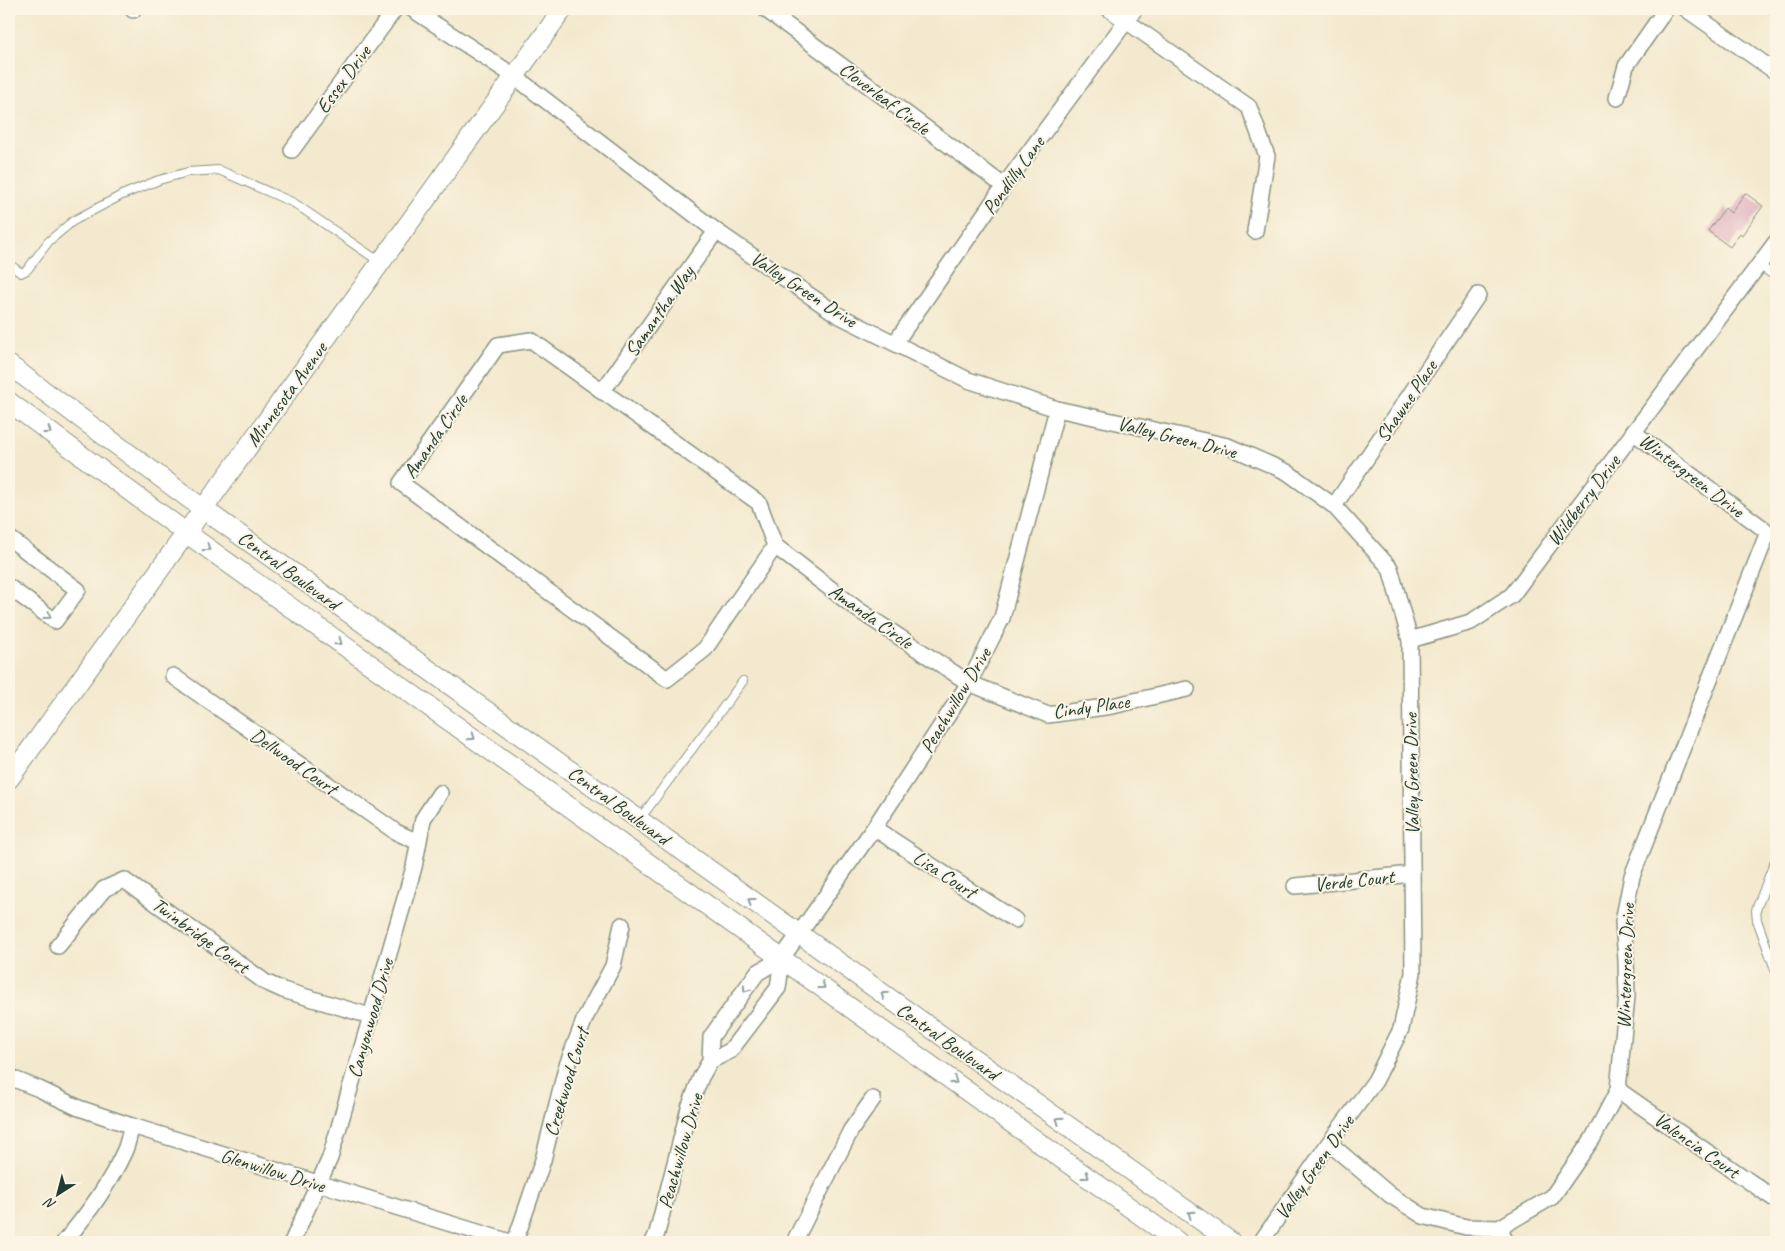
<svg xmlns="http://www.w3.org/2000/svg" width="1785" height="1251" viewBox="0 0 1785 1251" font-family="Caveat,sans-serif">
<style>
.building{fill:#d597b0}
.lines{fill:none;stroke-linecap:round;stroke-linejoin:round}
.service-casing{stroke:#899381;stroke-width:10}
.minor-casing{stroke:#899381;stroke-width:18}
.tertiary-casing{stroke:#899381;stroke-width:21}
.service{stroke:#fff;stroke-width:8}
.minor{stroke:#fff;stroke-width:15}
.tertiary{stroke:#fff;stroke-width:19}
.oneway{stroke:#8f9e9a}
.labels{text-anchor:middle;stroke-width:4;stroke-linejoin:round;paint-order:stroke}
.street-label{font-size:20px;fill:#1f3d34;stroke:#fcf5e5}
</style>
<rect width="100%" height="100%" fill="#fcf5e5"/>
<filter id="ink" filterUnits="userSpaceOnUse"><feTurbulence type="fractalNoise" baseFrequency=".02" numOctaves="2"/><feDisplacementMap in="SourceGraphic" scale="10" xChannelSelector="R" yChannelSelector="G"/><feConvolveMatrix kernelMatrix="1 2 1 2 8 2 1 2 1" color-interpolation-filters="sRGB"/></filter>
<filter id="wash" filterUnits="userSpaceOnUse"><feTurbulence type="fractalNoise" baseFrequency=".0096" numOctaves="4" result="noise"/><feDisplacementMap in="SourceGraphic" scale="20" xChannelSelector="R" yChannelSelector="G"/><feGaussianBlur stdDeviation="1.12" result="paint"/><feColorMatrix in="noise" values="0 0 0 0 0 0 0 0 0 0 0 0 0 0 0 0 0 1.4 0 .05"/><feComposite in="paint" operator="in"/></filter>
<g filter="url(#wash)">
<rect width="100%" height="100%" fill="#f3e9ce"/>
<g id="blocks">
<path class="building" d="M1745,193l18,13 -21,29 -2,-2 -10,14 -22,-16 17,-23 6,5z"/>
</g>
</g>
<g filter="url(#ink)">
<use href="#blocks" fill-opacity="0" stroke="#899381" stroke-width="1"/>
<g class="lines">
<g class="service-casing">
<g id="service">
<path d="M9,264l12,9 6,-3 22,-29 24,-20 15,-8 34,-18 37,-15 29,-8 31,-2 75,33 86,59"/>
<path d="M1759,265l17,12"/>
<path d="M639,820l104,-139"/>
<path d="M1776,858l-20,52 1,10 19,52"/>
</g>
</g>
<g class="minor-casing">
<g id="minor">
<path d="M412,9l102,67 202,155 122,84 130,65 89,29 171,37 59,26 47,34 56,62 20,72 3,333 -12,56 -26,52 -46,62 -68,99"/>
<path d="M765,9l239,177"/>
<path d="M1109,9l140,98 18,49 -12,75"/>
<path d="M1686,9l90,63"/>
<path d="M133,10v-1"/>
<path d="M1617,98l9,-32 40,-57"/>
<path d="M292,150l103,-141"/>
<path d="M895,343l109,-157 131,-177"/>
<path d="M602,392l114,-161"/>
<path d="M1334,506l144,-211"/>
<path d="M9,538l69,52 -23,31 -46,-34"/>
<path d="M775,546l-70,103 -38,30 -266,-196 97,-138 33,-5 228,163 16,43 82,63 112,74 79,32 64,-9 75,-17"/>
<path d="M1410,640l61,-18 41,-27 264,-353"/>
<path d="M173,676l223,156 22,10"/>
<path d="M874,828l141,92"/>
<path d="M1295,886l117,-12"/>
<path d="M58,946l46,-57 20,-9 141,102 18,8 87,26"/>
<path d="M710,1061l20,-10 48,-63 4,-30"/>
<path d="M9,1077l30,12 40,19 53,18 378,116"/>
<path d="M1618,1090l158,110"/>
<path d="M1329,1143l61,52 33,21 43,11 33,1 53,-31 41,-59 25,-48 9,-94 -1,-36 -3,-38 9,-46 136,-344 -135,-100"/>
<path d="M1499,1228l7,14"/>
<path d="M64,1242c23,-27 45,-57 60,-90 4,-8 5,-17 8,-26"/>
<path d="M292,1242l38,-84 84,-291 9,-48 17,-26"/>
<path d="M515,1242l28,-82 23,-92 19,-50 28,-52 9,-41"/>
<path d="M653,1242l4,-9 32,-125 12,-31 9,-16 1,-24 46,-64 25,-15 92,-130 95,-145 33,-65 55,-209"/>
<path d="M794,1242l57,-112 22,-31"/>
</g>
</g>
<g class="tertiary-casing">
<g id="tertiary">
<path d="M9,365l193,143 1029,734"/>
<path d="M9,402l176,130 993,710"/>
<path d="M9,779l554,-770"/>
</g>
</g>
<use href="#service" class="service"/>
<use href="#minor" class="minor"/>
<use href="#tertiary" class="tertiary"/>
</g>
<defs><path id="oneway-chevron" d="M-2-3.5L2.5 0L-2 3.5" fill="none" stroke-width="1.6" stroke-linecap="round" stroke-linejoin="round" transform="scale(1.25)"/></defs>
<g class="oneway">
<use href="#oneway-chevron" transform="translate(48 431) rotate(36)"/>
<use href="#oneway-chevron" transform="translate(207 548) rotate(35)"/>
<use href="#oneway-chevron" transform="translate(48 616) rotate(36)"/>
<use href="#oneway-chevron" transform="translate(339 642) rotate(35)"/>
<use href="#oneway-chevron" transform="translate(472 737) rotate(35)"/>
<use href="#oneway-chevron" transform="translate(751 901) rotate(-144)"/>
<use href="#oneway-chevron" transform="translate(822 986) rotate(36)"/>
<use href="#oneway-chevron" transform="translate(746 989) rotate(126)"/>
<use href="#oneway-chevron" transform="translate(884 995) rotate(-145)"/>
<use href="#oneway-chevron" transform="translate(954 1081) rotate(36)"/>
<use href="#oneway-chevron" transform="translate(1059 1120) rotate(-145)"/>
<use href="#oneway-chevron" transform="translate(1086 1176) rotate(36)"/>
<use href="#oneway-chevron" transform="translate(1191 1214) rotate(-145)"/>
</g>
</g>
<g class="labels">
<g class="street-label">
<text transform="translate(343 79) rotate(-54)" y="7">Essex Drive</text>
<text transform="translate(885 98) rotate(37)" y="7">Cloverleaf Circle</text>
<text transform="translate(1013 175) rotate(-54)" y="7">Pondlilly Lane</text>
<text transform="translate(804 289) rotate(33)" y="7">Valley Green Drive</text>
<text transform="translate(659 311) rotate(-55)" y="7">Samantha Way</text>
<text transform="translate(286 394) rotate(-54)" y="7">Minnesota Avenue</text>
<text transform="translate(1406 401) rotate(-56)" y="7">Shawne Place</text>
<text transform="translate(435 436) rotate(-55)" y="7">Amanda Circle</text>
<text transform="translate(1177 437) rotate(14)" y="7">Valley Green Drive</text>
<text transform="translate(1692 475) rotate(37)" y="7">Wintergreen Drive</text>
<text transform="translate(1583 500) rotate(-53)" y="7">Wildberry Drive</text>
<text transform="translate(289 570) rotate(36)" y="7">Central Boulevard</text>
<text transform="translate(871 616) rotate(35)" y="7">Amanda Circle</text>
<text transform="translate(955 700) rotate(-59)" y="7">Peachwillow Drive</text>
<text transform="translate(1091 706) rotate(-8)" y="7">Cindy Place</text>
<text transform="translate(294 761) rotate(35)" y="7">Dellwood Court</text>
<text transform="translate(1411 774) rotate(-91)" y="7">Valley Green Drive</text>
<text transform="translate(619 805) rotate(36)" y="7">Central Boulevard</text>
<text transform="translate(945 874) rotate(33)" y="7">Lisa Court</text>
<text transform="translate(1354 880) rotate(-6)" y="7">Verde Court</text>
<text transform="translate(201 935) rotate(36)" y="7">Twinbridge Court</text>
<text transform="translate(1625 966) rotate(-88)" y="7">Wintergreen Drive</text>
<text transform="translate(370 1018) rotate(-74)" y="7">Canyonwood Drive</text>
<text transform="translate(948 1041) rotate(35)" y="7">Central Boulevard</text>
<text transform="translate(566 1082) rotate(-73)" y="7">Creekwood Court</text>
<text transform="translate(1697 1145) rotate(35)" y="7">Valencia Court</text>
<text transform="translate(680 1151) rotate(-74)" y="7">Peachwillow Drive</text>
<text transform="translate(1314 1167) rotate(-55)" y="7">Valley Green Drive</text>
<text transform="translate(273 1170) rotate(17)" y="7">Glenwillow Drive</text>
</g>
</g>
<rect width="1785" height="1251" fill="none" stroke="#fcf5e5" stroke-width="30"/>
<g transform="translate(58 1194) rotate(216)" stroke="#fcf5e5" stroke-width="4" paint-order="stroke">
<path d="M0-4L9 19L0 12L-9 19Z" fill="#1f3d34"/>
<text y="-8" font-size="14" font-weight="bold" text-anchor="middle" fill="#1f3d34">N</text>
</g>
</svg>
